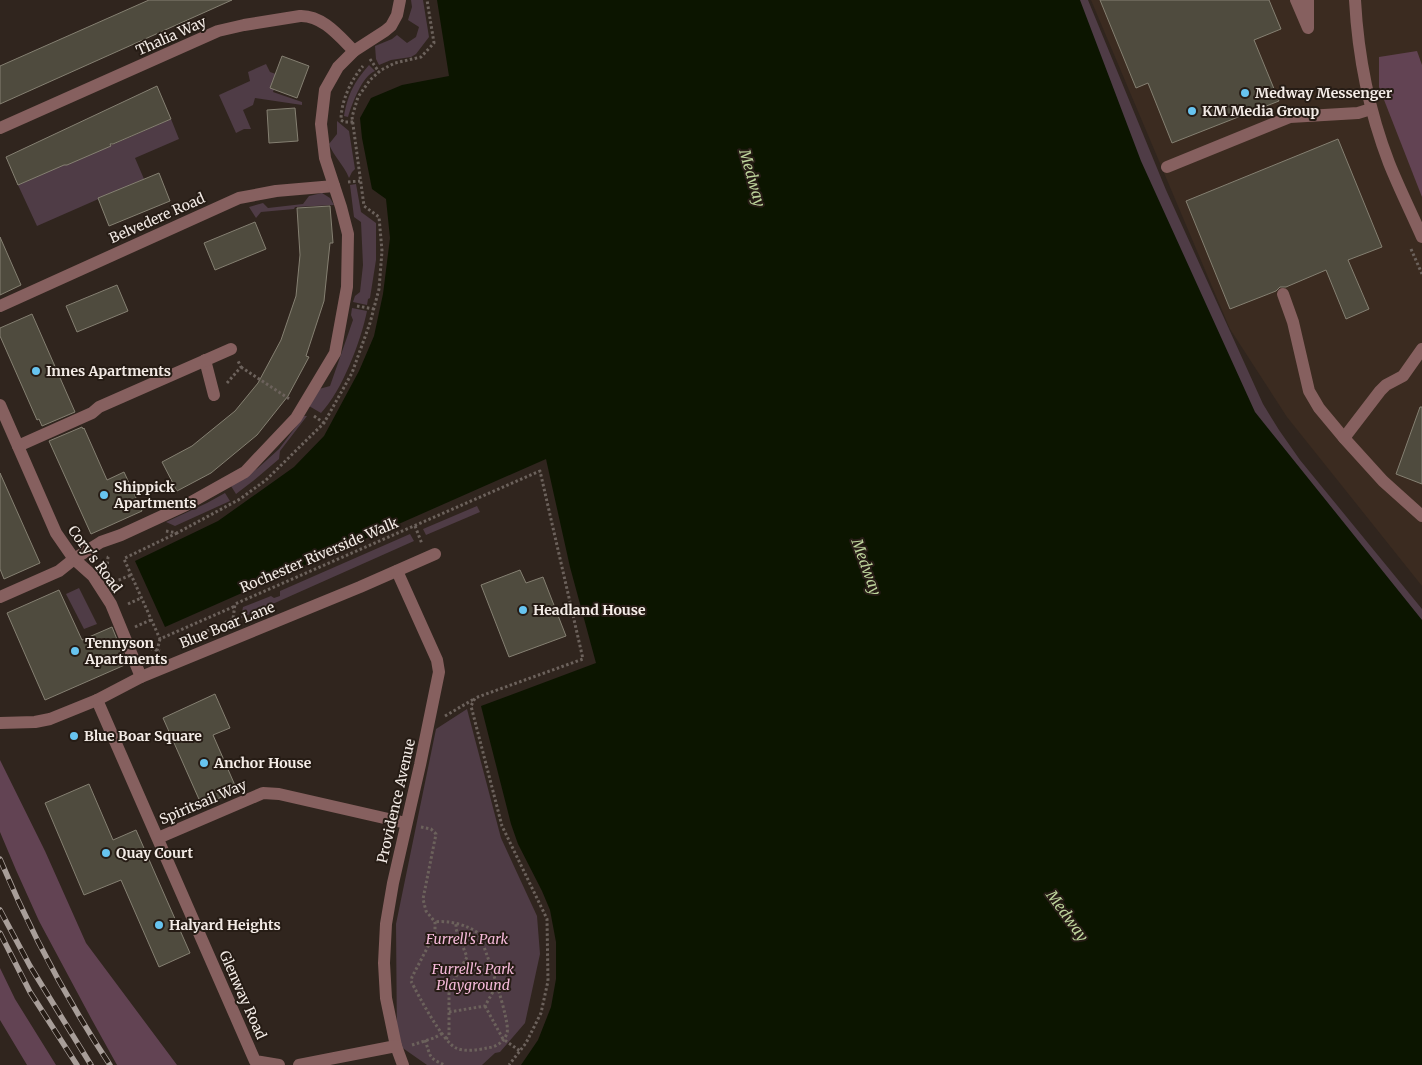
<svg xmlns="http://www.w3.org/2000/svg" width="1422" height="1065" viewBox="0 0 1422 1065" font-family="Merriweather,serif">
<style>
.built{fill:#3b2b20}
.green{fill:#4f3c46}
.forest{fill:#624353}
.water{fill:#0c1500}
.building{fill:#4f4b3e;stroke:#858072}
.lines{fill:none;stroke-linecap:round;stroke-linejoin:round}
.path{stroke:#6c625c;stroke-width:3;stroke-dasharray:2.5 2.5;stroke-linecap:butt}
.minor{stroke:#86605f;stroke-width:12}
.rail-casing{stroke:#a89e99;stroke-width:5.5}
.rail{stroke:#261c15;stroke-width:4;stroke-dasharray:11;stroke-linecap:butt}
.poi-dot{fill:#67c4f0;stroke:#261c15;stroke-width:2}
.labels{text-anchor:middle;stroke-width:4;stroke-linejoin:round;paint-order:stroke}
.street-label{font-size:14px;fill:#f3ebe6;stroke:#261c15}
.poi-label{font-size:14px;font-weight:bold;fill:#f3ebe6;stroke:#261c15;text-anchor:start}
.park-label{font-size:14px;font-style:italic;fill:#f5b9d9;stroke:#261c15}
.water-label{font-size:15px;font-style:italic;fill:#bed59c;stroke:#261c15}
</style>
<rect width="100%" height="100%" fill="#30251e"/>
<path class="built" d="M1091,0h331v586l-135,-169 -57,-88z"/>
<g class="green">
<path d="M411,0h12l6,37 -13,17 -5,3 -20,3 -12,5 -3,-6 -1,-13 17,-7 5,-4 10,8 9,-6 3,-10 -11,-7 4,-13z"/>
<path d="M1014,0h74l78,190 97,214 16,26 21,30 122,149v59l-113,-159z"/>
<path d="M266,64l4,8 9,3 -6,17 29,10v3l-47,-7 -2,7 -10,5 8,19h-7l-8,4 -17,-38 31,-14 -2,-9z"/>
<path d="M369,65l6,6c-13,5 -23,33 -27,46l-4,-1c4,-22 10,-34 25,-51z"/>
<path d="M171,119l8,20 -44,19 9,21 -107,47 -19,-41 62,-28 18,-6z"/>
<path d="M337,121l12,10 6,38 -3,3 -3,6c-5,-13 -15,-21 -20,-34l8,-10z"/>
<path d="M356,184l5,28 15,11v37l-6,38 -2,1 -1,6 -14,-3 2,-6 5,-4 3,-27 -2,-43 -7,-5 -4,-32z"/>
<path d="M322,193l8,5 4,7 -39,2 -1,2 -33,3 -5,6 -7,-11 14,-4 5,5 35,-4 6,-8z"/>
<path d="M352,308l15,3c-6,30 -25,80 -46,102l-12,-7 10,-17 11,-3 23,-66 -2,-5z"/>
<path d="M304,416h3l-27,35 -1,8 -26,22 -17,13 -5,-8 27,-18 21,-19z"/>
<path d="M225,493l5,8 -55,25 -9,-4 41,-19z"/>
<path d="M477,506l3,6 -54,23 -3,-6z"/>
<path d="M410,534l4,7 -173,77 2,-11 28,-11 3,2 6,-2v-5z"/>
<path d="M79,588l18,36 -13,5 -18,-35z"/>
<path d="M467,709l34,129 36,78 3,38 -15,69 -25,29 -5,1 -13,12h-55l-30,-21 -1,-120 40,-195z"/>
</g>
<g class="forest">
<path d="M1417,51l5,14v132l-43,-110v-30z"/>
<path d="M0,760l45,91 41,92 91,122h-60l-25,-45 -53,-99 -23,-51 -16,-38z"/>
<path d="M0,968l15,31 41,66h-29l-27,-45z"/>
</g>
<path class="water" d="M437,0h643l61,161 114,251 167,208v445h-901l17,-25 13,-33 5,-28v-37l-6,-32 -8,-19 -24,-47 -7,-20 -30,-118 115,-43 -26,-96 -24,-108 -381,168 -30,-66 83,-40 76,-54 30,-31 35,-65 15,-35 9,-42 7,-56 -4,-39 -14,-10 -10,-51 -2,-20 11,-20 31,-13 47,-9z"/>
<g class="building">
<path d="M149,0h83l-232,104v-38z"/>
<path d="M1100,0h169l12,29 -27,11 25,61 -107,42 -24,-60 -12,5z"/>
<path d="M282,56l27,10 -12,32 -27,-10z"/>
<path d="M157,86l14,33 -58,25h-3l1,2 -44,19h-3l-46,20 -12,-28z"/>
<path d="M295,108l3,33 -29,2 -2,-33z"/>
<path d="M1338,139l44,108 -34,13 21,49 -23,10 -20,-49 -40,17h-6l-4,4 -46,18 -44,-108z"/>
<path d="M159,173l11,28 -61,25 -11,-28z"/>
<path d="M330,206l3,37h-3l-6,58 -18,55 3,1 -21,39 -31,39 -46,38 -34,18 -15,-29 30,-16 43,-35 23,-28 23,-43 15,-44 4,-41 -3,-47z"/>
<path d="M255,222l11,27 -51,21 -11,-27z"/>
<path d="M0,237l21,48 -21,10z"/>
<path d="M117,285l11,26 -51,21 -11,-26z"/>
<path d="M32,314l43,98 -33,14 -3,-7 -2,1 -37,-84v-8z"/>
<path d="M1420,407h2v77l-26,-10z"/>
<path d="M82,427l1,2 1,-1 23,52 17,-8 18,39 -51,23 -42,-93z"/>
<path d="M0,473l40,90 -36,16 -4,-10z"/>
<path d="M520,570l6,13 17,-6 23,59 -57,21 -28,-72z"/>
<path d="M59,590l23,50 30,-13 15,37 -82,36 -38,-87z"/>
<path d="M215,694l15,34 -17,7 24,55 -35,16 -39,-88z"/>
<path d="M89,784l24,56 23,-10 54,123 -31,14 -38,-87 -37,15 -39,-92z"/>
</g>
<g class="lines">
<g class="path">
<path d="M370,59l9,13"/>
<path d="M353,122h-9l-3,-2c0,-19 10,-40 22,-54"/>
<path d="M348,182l12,-1"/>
<path d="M1411,249l11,25"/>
<path d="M357,306l17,3"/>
<path d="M241,367l50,33"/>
<path d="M227,383l14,-16 -3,-6"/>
<path d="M314,416l10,7"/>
<path d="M415,526l7,18"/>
<path d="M166,531l11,2 63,-34 26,-19 58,-57 28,-50 18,-50 9,-34 3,-38 -3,-34 -15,-11 -12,-89 6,-20 12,-17 11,-10 14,-7 26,-6 13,-14 -7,-43"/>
<path d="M177,533l-52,25 -1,1 36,80 75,-33"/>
<path d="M107,569l1,-12 2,-1"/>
<path d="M114,582l17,-7"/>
<path d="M128,604l13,-6"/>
<path d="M135,627l16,-7"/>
<path d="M193,637l40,-18 2,-15 305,-133 43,188 -108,39 -4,8 31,120 45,93 1,62 -7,32 -15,30 -17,22"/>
<path d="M145,647l15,4"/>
<path d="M157,651l3,-12"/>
<path d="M445,716l29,-17"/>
<path d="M421,827l10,2 5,5 -13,65 3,12 9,11v11l-23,44 -1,4c7,14 32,61 45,67 8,4 22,2 31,0 8,-1 17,-5 20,-15 4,-11 -22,-85 -28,-99 -10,-9 -31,-14 -44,-12"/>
<path d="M485,1006l18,33 17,12"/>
<path d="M449,1012l36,-6 9,-16 3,-2"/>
<path d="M446,1039l3,-4v-46l18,-32 -11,-28v-5"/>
<path d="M425,1040c6,17 3,18 20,25"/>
<path d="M412,1045l22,-7 9,-5"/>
</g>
<g class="minor">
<path d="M1296,0l12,28v-28"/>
<path d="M1355,0c3,56 14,111 34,163 10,25 22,49 33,74"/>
<path d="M0,128l218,-97 26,-6 56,-9c22,-1 39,20 54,35"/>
<path d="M1167,167l123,-50 68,-4 13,-4"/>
<path d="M1283,294l10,28 16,69 10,17 25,30"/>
<path d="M0,306l239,-108 37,-7 58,-5"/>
<path d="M1422,349l-19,27 -17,9 -6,6 -36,47 39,43 39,35"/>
<path d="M205,360l9,35"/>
<path d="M0,405l56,128 18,26 19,17 18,28 30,73"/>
<path d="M18,446l74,-33 7,-6 132,-58"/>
<path d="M0,597l59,-26 15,-12 27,-17 20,-7 65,-30 59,-33 51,-54 39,-65 12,-66 1,-53 -7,-27 -16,-49 -4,-34 4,-34 13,-23 16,-16 31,-20 6,-5 6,-11 3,-15"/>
<path d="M97,700l158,361 24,4"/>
<path d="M0,723l35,-1 15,-3 47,-19 44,-23 219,-90 75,-33"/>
<path d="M158,838l105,-45 16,1 127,29"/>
<path d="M396,1046l-10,-48 -2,-35 2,-39 7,-41 27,-118 19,-93 -2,-12 -40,-89"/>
<path d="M299,1065l97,-19 7,19"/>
</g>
<g class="rail-casing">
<g id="rail">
<path d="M0,859c30,72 67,141 110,206"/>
<path d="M0,910l30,56 61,99"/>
<path d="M0,933l30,59 47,73"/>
</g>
</g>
<use href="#rail" class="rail"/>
</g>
<g class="poi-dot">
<circle cx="1245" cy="93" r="5"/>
<circle cx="1192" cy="111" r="5"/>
<circle cx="36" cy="371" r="5"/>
<circle cx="104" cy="495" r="5"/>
<circle cx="523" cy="610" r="5"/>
<circle cx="75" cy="651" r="5"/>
<circle cx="74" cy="736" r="5"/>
<circle cx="204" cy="763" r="5"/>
<circle cx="106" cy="853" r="5"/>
<circle cx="159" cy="925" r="5"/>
</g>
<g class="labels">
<g class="street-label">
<text transform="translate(171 36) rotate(-24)" y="5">Thalia Way</text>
<text transform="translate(157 218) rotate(-24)" y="5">Belvedere Road</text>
<text transform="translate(319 555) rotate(-23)" y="5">Rochester Riverside Walk</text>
<text transform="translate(95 559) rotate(53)" y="5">Cory's Road</text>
<text transform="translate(227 625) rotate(-22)" y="5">Blue Boar Lane</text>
<text transform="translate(396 801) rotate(-77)" y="5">Providence Avenue</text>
<text transform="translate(203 802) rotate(-23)" y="5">Spiritsail Way</text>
<text transform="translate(243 995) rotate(66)" y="5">Glenway Road</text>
</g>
<g class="poi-label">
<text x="1255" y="98">Medway Messenger</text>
<text x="1202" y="116">KM Media Group</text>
<text x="46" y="376">Innes Apartments</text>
<text x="114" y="492">Shippick<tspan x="114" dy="16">Apartments</tspan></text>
<text x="533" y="615">Headland House</text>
<text x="85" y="648">Tennyson<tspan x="85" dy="16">Apartments</tspan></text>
<text x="84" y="741">Blue Boar Square</text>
<text x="214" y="768">Anchor House</text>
<text x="116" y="858">Quay Court</text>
<text x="169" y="930">Halyard Heights</text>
</g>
<g class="park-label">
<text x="467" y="944">Furrell's Park</text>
<text x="473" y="974">Furrell's Park<tspan x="473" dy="16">Playground</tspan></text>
</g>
<g class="water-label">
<text transform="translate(752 178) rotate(74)" y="5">Medway</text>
<text transform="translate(866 567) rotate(70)" y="5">Medway</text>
<text transform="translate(1067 916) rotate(54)" y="5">Medway</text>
</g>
</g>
</svg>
